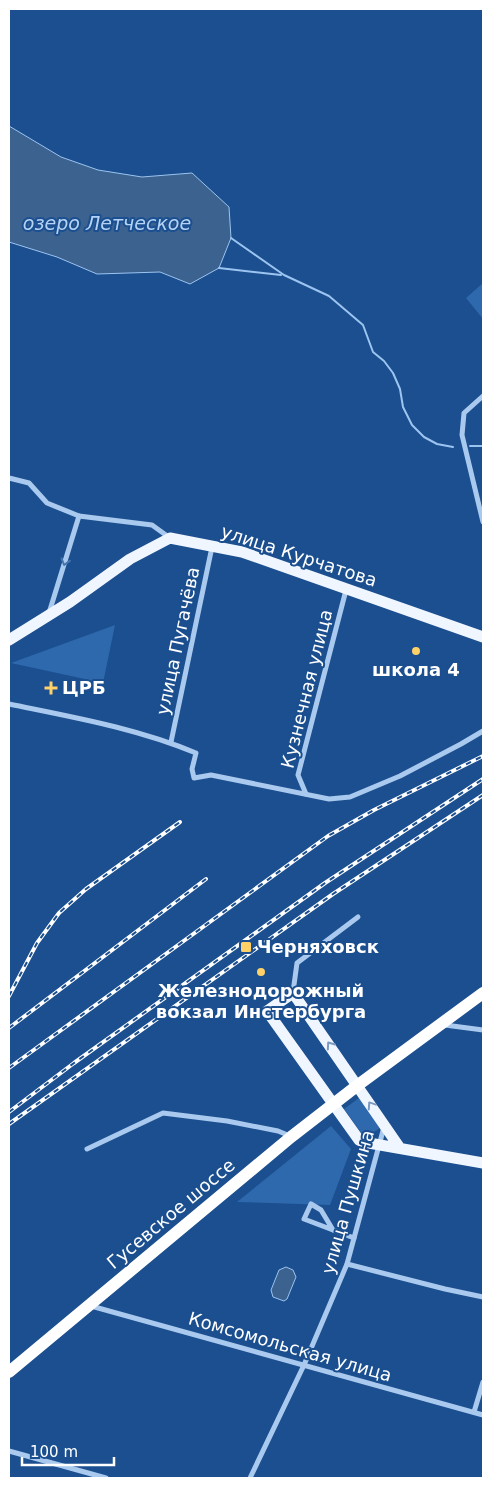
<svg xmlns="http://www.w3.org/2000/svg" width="492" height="1487" viewBox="0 0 492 1487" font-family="'DejaVu Sans',sans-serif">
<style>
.green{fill:#2e69ad}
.water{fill:#3c6290;stroke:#9cc4f0}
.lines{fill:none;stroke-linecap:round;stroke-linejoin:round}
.stream{stroke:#9cc4f0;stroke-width:2}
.street{stroke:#a9c9ee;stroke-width:5}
.primary{stroke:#f0f6ff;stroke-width:11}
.highway{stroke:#fff;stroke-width:12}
.rail-casing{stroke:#fff;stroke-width:4}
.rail{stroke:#1b4f8f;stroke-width:2;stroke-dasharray:5.5;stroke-linecap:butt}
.oneway{stroke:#4674ac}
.oneway2{stroke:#7b9ac1}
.poi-dot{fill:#ffd166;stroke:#1b4f8f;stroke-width:2}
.labels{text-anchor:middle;stroke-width:4;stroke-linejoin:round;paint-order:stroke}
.street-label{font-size:18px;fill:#fff;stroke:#1b4f8f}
.poi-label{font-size:18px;font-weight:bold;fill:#fff;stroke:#1b4f8f}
.water-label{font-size:19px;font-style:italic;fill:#b5d3f5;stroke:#1b4f8f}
</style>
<rect width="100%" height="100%" fill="#1b4f8f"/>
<g class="green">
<path d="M483,283v36l-17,-21z"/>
<path d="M115,625l-12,58 -92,-20z"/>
<path d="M359,1098l21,30 -15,10 -21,-29z"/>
<path d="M331,1126l20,23 -21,56 -93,-3z"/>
</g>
<g class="water">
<path d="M9,126l52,31 37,13 44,7 50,-4 37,34 2,31 -12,30 -29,16 -30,-12 -63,2 -40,-17 -48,-15z"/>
<path d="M286,1267l7,3 3,7 -9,22 -3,2 -11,-4 -2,-7 8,-20z"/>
</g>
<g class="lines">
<g class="stream">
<path d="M231,238l53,37 45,21 34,29 10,27 11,9 9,12 7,16 3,18 9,18 12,12 13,7 16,3"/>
<path d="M219,268l62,7"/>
<path d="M470,446h13"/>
</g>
<g class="street">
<path d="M483,396l-19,17 -2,22 21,87"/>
<path d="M9,478l20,5 18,20 32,13 73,9 18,13"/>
<path d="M49,613l30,-97"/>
<path d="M9,704c63,13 127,24 187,49l-4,16 2,9 17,-3 118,24 21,-2 50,-21 61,-32 22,-13"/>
<path d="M171,742l41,-195"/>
<path d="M306,794l-8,-19 48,-185"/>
<path d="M293,992l4,-29 61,-46"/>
<path d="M445,1025l38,5"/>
<path d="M87,1149l76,-36 64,8 51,10 12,5"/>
<path d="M333,1230l-12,-20 -10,-6 -7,15 50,19"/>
<path d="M347,1264l98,25 38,8"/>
<path d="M91,1306l392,109"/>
<path d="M474,1412l9,-30"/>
<path d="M9,1451l97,27"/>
<path d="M250,1478l54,-113 43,-101 37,-137"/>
</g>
<g class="primary">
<path d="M9,640l61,-38 60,-43 40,-21 72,14 241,85"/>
<path d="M400,1148l-107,-155 -26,18 92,129 4,2 120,21"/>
</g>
<path class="highway" d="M9,1372l282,-235 67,-52 125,-92"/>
<g class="rail-casing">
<g id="rail">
<path d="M9,996l28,-53 22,-30 27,-24 94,-67"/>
<path d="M9,1028l197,-149"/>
<path d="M9,1068l319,-232 46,-26 109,-54"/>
<path d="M9,1112l65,-49 251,-180 158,-104"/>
<path d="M9,1124l324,-230 150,-99"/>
</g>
</g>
<use href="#rail" class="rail"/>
</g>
<defs><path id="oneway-chevron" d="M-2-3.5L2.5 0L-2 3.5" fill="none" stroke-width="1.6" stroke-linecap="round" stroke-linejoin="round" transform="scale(1.25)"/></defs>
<use class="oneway" href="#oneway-chevron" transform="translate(65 562) rotate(107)"/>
<g class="oneway2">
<use href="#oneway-chevron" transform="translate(330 1045) rotate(-125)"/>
<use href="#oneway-chevron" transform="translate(371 1105) rotate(-124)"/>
</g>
<g class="poi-dot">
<circle cx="416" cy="651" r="5"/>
<path d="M48.5 680.5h5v5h5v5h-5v5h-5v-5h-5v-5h5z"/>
<rect x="240" y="941" width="12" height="12" rx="2.5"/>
<circle cx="261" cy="972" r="5"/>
</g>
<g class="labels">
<g class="street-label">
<text transform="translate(299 556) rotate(18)" y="6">улица Курчатова</text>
<text transform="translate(178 641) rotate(-78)" y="6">улица Пугачёва</text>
<text transform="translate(307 689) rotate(-76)" y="6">Кузнечная улица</text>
<text transform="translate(348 1202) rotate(-74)" y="6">улица Пушкина</text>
<text transform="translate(171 1214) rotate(-40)" y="6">Гусевское шоссе</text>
<text transform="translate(290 1347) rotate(16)" y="6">Комсомольская улица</text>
</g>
<g class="poi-label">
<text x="416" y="676">школа 4</text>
<text x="62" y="694" text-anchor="start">ЦРБ</text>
<text x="257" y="953" text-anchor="start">Черняховск</text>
<text x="261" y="997">Железнодорожный<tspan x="261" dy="21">вокзал Инстербурга</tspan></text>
</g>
<g class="water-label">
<text x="107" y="230">озеро Летческое</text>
</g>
</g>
<rect width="492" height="1487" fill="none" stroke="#ffffff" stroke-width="20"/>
<path d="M22 1457v8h92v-8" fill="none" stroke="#ffffff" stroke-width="2.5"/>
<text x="30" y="1457" font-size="15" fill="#ffffff" stroke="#1b4f8f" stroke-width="4" paint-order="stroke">100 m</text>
</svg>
